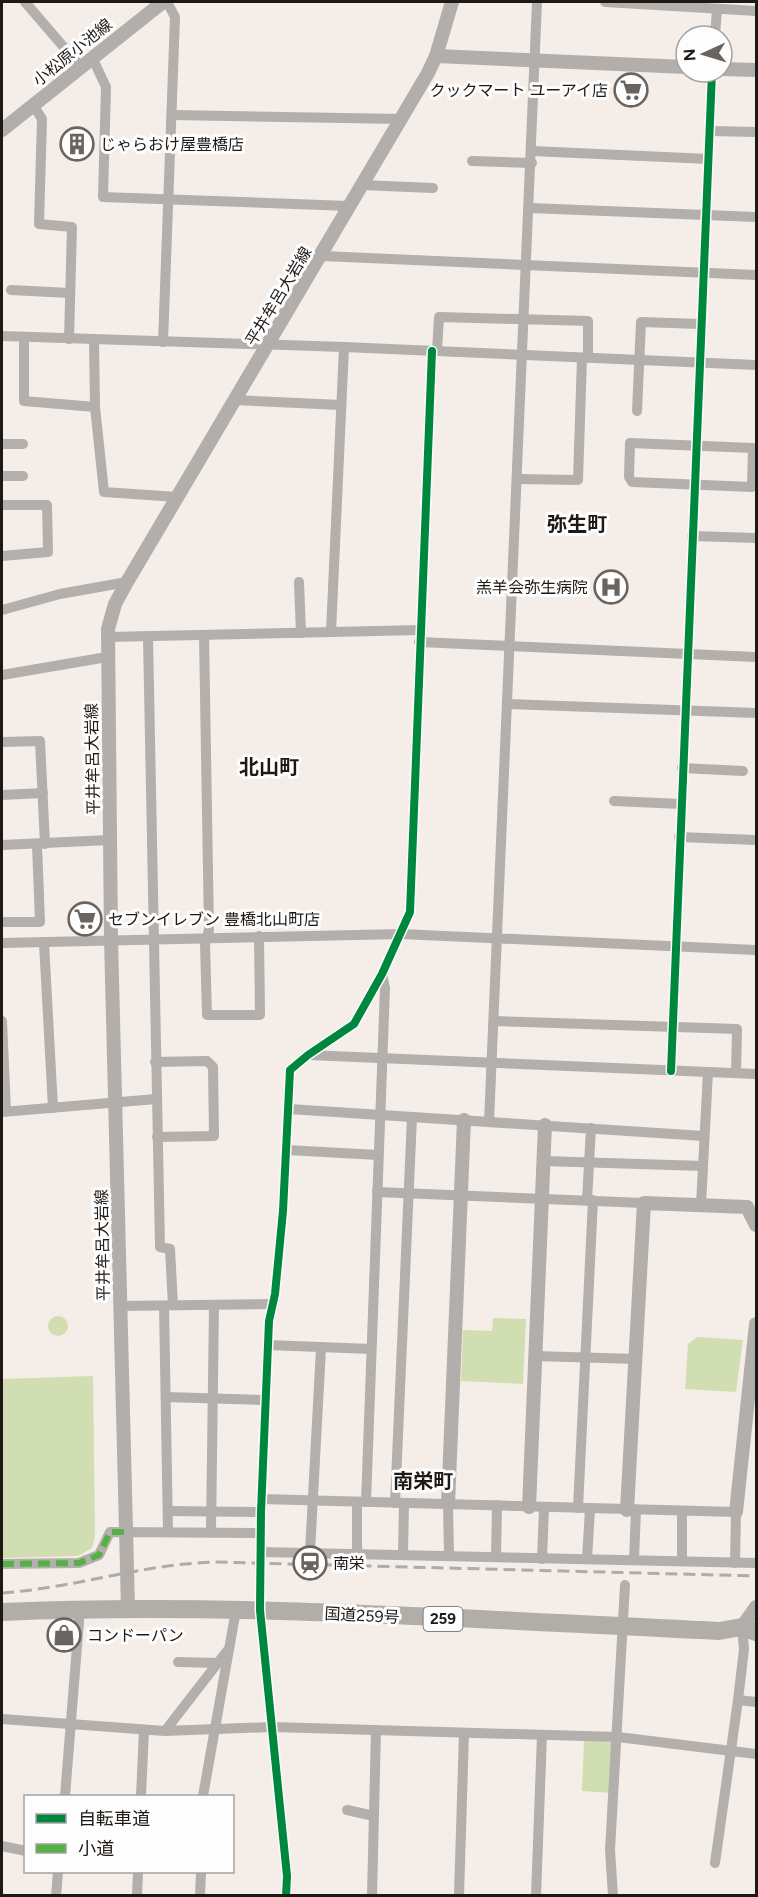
<svg xmlns="http://www.w3.org/2000/svg" width="758" height="1897" viewBox="0 0 758 1897" font-family="Figtree,'Noto Sans JP',sans-serif">
<style>
.green{fill:#d0deb1}
.lines{fill:none;stroke-linecap:round;stroke-linejoin:round}
.street{stroke:#b3afac;stroke-width:10}
.secondary{stroke:#b2aeab;stroke-width:14}
.highway{stroke:#b1ada8;stroke-width:18}
.rail{stroke:#afaba7;stroke-width:3;stroke-dasharray:12 6;stroke-linecap:butt}
.quiet{stroke:#55b144;stroke-width:6;stroke-dasharray:12 6;stroke-linecap:butt}
.cycleway-casing{stroke:#fdfdfd;stroke-width:11}
.cycleway{stroke:#00873e;stroke-width:8}
.labels{text-anchor:middle;stroke-width:6;stroke-linejoin:round;paint-order:stroke}
.shield{fill:#fdfdfd;stroke:#615d5b;stroke-width:1.5}
.shield-label{font-size:15px;font-weight:bold;fill:#1e1915}
.street-label{font-size:16px;fill:#1e1915;stroke:#fdfdfd}
.poi-label{font-size:16px;fill:#1e1915;stroke:#fdfdfd;text-anchor:start}
.quarter-label{font-size:20px;font-weight:bold;fill:#1e1915;stroke:#fdfdfd}
</style>
<rect width="100%" height="100%" fill="#f5eee8"/>
<g class="green">
<circle cx="58" cy="1326" r="10"/>
<path d="M493,1318l33,1 -3,65 -62,-3 2,-51 29,1z"/>
<path d="M697,1337l46,3 -7,52 -51,-3 3,-45z"/>
<path d="M93,1376l2,160 -3,12 -14,8 -76,2v-179z"/>
<path d="M584,1740l30,2 -3,51 -29,-2z"/>
</g>
<g class="lines">
<g class="street">
<path d="M25,2l55,64"/>
<path d="M605,2l151,9"/>
<path d="M715,36l2,-27"/>
<path d="M92,57l14,30 -3,110 245,9"/>
<path d="M33,105l9,14 -3,105 33,3 -3,112"/>
<path d="M172,115l230,4"/>
<path d="M710,131l46,1"/>
<path d="M532,151l177,8"/>
<path d="M472,161l60,2"/>
<path d="M361,185l72,3"/>
<path d="M530,208l226,9"/>
<path d="M322,256l434,19"/>
<path d="M11,290l59,3"/>
<path d="M2,336l342,11 412,18"/>
<path d="M24,337v64l71,6"/>
<path d="M94,340l1,67 9,85 73,5"/>
<path d="M163,342l12,-325 -8,-15"/>
<path d="M437,351l2,-34 149,4v37"/>
<path d="M235,400l106,5"/>
<path d="M637,411l4,-89 60,2"/>
<path d="M630,443l123,5 -1,39 -120,-5 -3,-5z"/>
<path d="M2,444h21"/>
<path d="M2,476h21"/>
<path d="M517,479l61,1 4,-122"/>
<path d="M2,505h45l1,47 -46,4"/>
<path d="M692,536l64,2"/>
<path d="M299,582l2,51"/>
<path d="M2,610l58,-16 67,-12"/>
<path d="M331,632l13,-285"/>
<path d="M204,635l5,295 -4,13 2,72h53l-1,-79"/>
<path d="M107,637l313,-7"/>
<path d="M148,637l12,610 10,2 3,56"/>
<path d="M419,642l337,15"/>
<path d="M2,675l105,-18"/>
<path d="M508,704l248,9"/>
<path d="M2,742l38,-1 5,103"/>
<path d="M682,768l61,3"/>
<path d="M2,795l41,-2"/>
<path d="M614,801l67,3"/>
<path d="M679,837l77,3"/>
<path d="M2,845l107,-5"/>
<path d="M2,922h38l-3,-77"/>
<path d="M2,943l399,-9 355,16"/>
<path d="M44,943l9,165"/>
<path d="M2,1021l4,90"/>
<path d="M494,1021l243,8 -1,44"/>
<path d="M308,1055l448,19"/>
<path d="M155,1062l52,-1 6,6 1,69 -57,1"/>
<path d="M671,1071l41,-999"/>
<path d="M289,1109l415,27"/>
<path d="M2,1112l154,-13"/>
<path d="M489,1122l48,-1120"/>
<path d="M287,1150l91,5"/>
<path d="M543,1161l160,5"/>
<path d="M377,1192l267,11"/>
<path d="M587,1200l4,-72"/>
<path d="M701,1205l7,-133"/>
<path d="M119,1306l152,-2"/>
<path d="M164,1306l4,225"/>
<path d="M268,1345l103,4"/>
<path d="M535,1356l101,3"/>
<path d="M166,1397l99,3"/>
<path d="M261,1499l475,13 -1,51"/>
<path d="M366,1502l19,-514 -3,-14"/>
<path d="M395,1503l17,-386"/>
<path d="M448,1504l1,52"/>
<path d="M578,1508l15,-308"/>
<path d="M168,1511l93,1"/>
<path d="M211,1531l3,-226"/>
<path d="M260,1552l496,11"/>
<path d="M310,1552l11,-204"/>
<path d="M357,1553v-51"/>
<path d="M403,1554l1,-51"/>
<path d="M496,1557l1,-52"/>
<path d="M542,1559l2,-51"/>
<path d="M587,1559l3,-50"/>
<path d="M634,1560l2,-50"/>
<path d="M682,1561v-50"/>
<path d="M2,1564l77,-1 20,-8 11,-23 150,1"/>
<path d="M178,1662l40,1"/>
<path d="M738,1700l18,2"/>
<path d="M2,1719l163,12 107,-4 346,10 138,17"/>
<path d="M165,1731l62,-80"/>
<path d="M65,1796l15,-187"/>
<path d="M141,1796l3,-66"/>
<path d="M203,1796l33,-186"/>
<path d="M347,1810l27,6"/>
<path d="M2,1846l24,5"/>
<path d="M715,1863l23,-163 6,-51 -2,-22"/>
<path d="M56,1896l2,-24"/>
<path d="M137,1896l1,-24"/>
<path d="M200,1896l1,-24"/>
<path d="M286,1896l1,-20 -27,-266 1,-98 8,-191 6,-27 8,-83 7,-141 18,-15 46,-31 28,-50 28,-62 22,-561"/>
<path d="M372,1896l4,-166"/>
<path d="M459,1896l5,-163"/>
<path d="M536,1896l6,-161"/>
<path d="M613,1896l-3,-46 15,-265"/>
</g>
<g class="secondary">
<path d="M436,56l250,11"/>
<path d="M722,69l34,1"/>
<path d="M2,130l161,-128"/>
<path d="M448,1504l16,-384"/>
<path d="M529,1507l16,-382"/>
<path d="M627,1510l17,-307 103,4 9,18"/>
<path d="M736,1512l20,-188"/>
<path d="M128,1608l-17,-669 -3,-310 7,-25 12,-22 301,-509 8,-17 16,-54"/>
<path d="M742,1627l14,-20"/>
</g>
<path class="highway" d="M2,1612c239,-10 478,8 717,19l23,-4 14,5"/>
<path class="rail" d="M2,1593c72,-5 141,-29 213,-31l541,14"/>
<path class="quiet" d="M2,1564l77,-1 20,-8 11,-23h15"/>
<g class="cycleway-casing">
<g id="cycleway">
<path d="M671,1071l41,-999"/>
<path d="M286,1896l1,-20 -27,-266 1,-98 8,-191 6,-27 8,-83 7,-141 18,-15 46,-31 28,-50 28,-62 22,-561"/>
</g>
</g>
<use href="#cycleway" class="cycleway"/>
</g>
<defs>
<g id="supermarket-ring" transform="scale(1.725)"><circle r="9.5" fill="#fdfdfd" stroke="#69645f" stroke-width="1.5"/><path d="M-6-5.5h2.5l.6 2H6L4.5 2H-2.5L-4.4-4H-6ZM-1.5 3.2a1.3 1.3 0 1 0 .1 0ZM3 3.2a1.3 1.3 0 1 0 .1 0Z" fill="#69645f"/></g>
<g id="building-ring" transform="scale(1.725)"><circle r="9.5" fill="#fdfdfd" stroke="#69645f" stroke-width="1.5"/><path d="M-4-6H4V6H1V3H-1V6H-4ZM-2.5-4.3h1.7v1.8h-1.7ZM.8-4.3h1.7v1.8H.8ZM-2.5-1h1.7V.8h-1.7ZM.8-1h1.7V.8H.8Z" fill="#69645f"/></g>
<g id="hospital-ring" transform="scale(1.725)"><circle r="9.5" fill="#fdfdfd" stroke="#69645f" stroke-width="1.5"/><path d="M-5-5h3v3.5h4V-5h3V5h-3V1.5h-4V5h-3Z" fill="#69645f"/></g>
<g id="station-ring" transform="scale(1.725)"><circle r="9.5" fill="#fdfdfd" stroke="#69645f" stroke-width="1.5"/><path d="M-3-6H3Q5-6 5-4V2Q5 4 3 4L4.5 6H3L1.5 4h-3L-3 6H-4.5L-3 4Q-5 4-5 2V-4Q-5-6-3-6ZM-3.5-4v3h7v-3ZM-3.5 1v1.5H-2V1ZM2 1v1.5H3.5V1Z" fill="#69645f"/></g>
<g id="shop-ring" transform="scale(1.725)"><circle r="9.5" fill="#fdfdfd" stroke="#69645f" stroke-width="1.5"/><path d="M-5-2.5h2.3a2.7 3.5 0 0 1 5.4 0H5L5.5 6h-11ZM-1.5-2.5h3a1.5 2.3 0 0 0-3 0Z" fill="#69645f"/></g>
</defs>
<g fill-rule="evenodd">
<use href="#supermarket-ring" x="631" y="90"/>
<use href="#building-ring" x="77" y="144"/>
<use href="#hospital-ring" x="611" y="587"/>
<use href="#supermarket-ring" x="85" y="919"/>
<use href="#station-ring" x="310" y="1563"/>
<use href="#shop-ring" x="64" y="1635"/>
</g>
<g class="labels">
<rect class="shield" x="423.5" y="1607" width="39" height="24" rx="4.5"/>
<g class="shield-label">
<text x="443" y="1624">259</text>
</g>
<g class="street-label">
<text transform="translate(72 52) rotate(-39)" y="6">小松原小池線</text>
<text transform="translate(278 296) rotate(-59)" y="6">平井牟呂大岩線</text>
<text transform="translate(92 759) rotate(-91)" y="6">平井牟呂大岩線</text>
<text transform="translate(102 1245) rotate(-91)" y="6">平井牟呂大岩線</text>
<text transform="translate(362 1615) rotate(3)" y="6">国道259号</text>
</g>
<g class="poi-label">
<text x="608" y="96" text-anchor="end">クックマート ユーアイ店</text>
<text x="100" y="150">じゃらおけ屋豊橋店</text>
<text x="588" y="593" text-anchor="end">羔羊会弥生病院</text>
<text x="108" y="925">セブンイレブン 豊橋北山町店</text>
<text x="333" y="1569">南栄</text>
<text x="87" y="1641">コンドーパン</text>
</g>
<g class="quarter-label">
<text x="577" y="531">弥生町</text>
<text x="269" y="774">北山町</text>
<text x="423" y="1488">南栄町</text>
</g>
</g>
<rect width="758" height="1897" fill="none" stroke="#1e1915" stroke-width="6"/>
<rect x="24" y="1795" width="210" height="78" fill="#fdfdfd" stroke="#a4a2a0" stroke-width="1.5"/>
<rect x="36" y="1814" width="30" height="9" fill="#00873e" stroke="#a4a2a0" stroke-width="1.5"/>
<text x="78" y="1825" font-size="18" fill="#1e1915">自転車道</text>
<rect x="36" y="1844" width="30" height="9" fill="#55b144" stroke="#a4a2a0" stroke-width="1.5"/>
<text x="78" y="1855" font-size="18" fill="#1e1915">小道</text>
<g transform="translate(704 54) rotate(266)"><circle r="28" fill="#fdfdfd" stroke="#a4a2a0" stroke-width="1.5"/>
<path d="M0-4.5L10 22L0 15L-10 22Z" fill="#69645f"/>
<text y="-9" font-size="16" font-weight="bold" text-anchor="middle" fill="#1e1915">N</text>
</g>
</svg>
